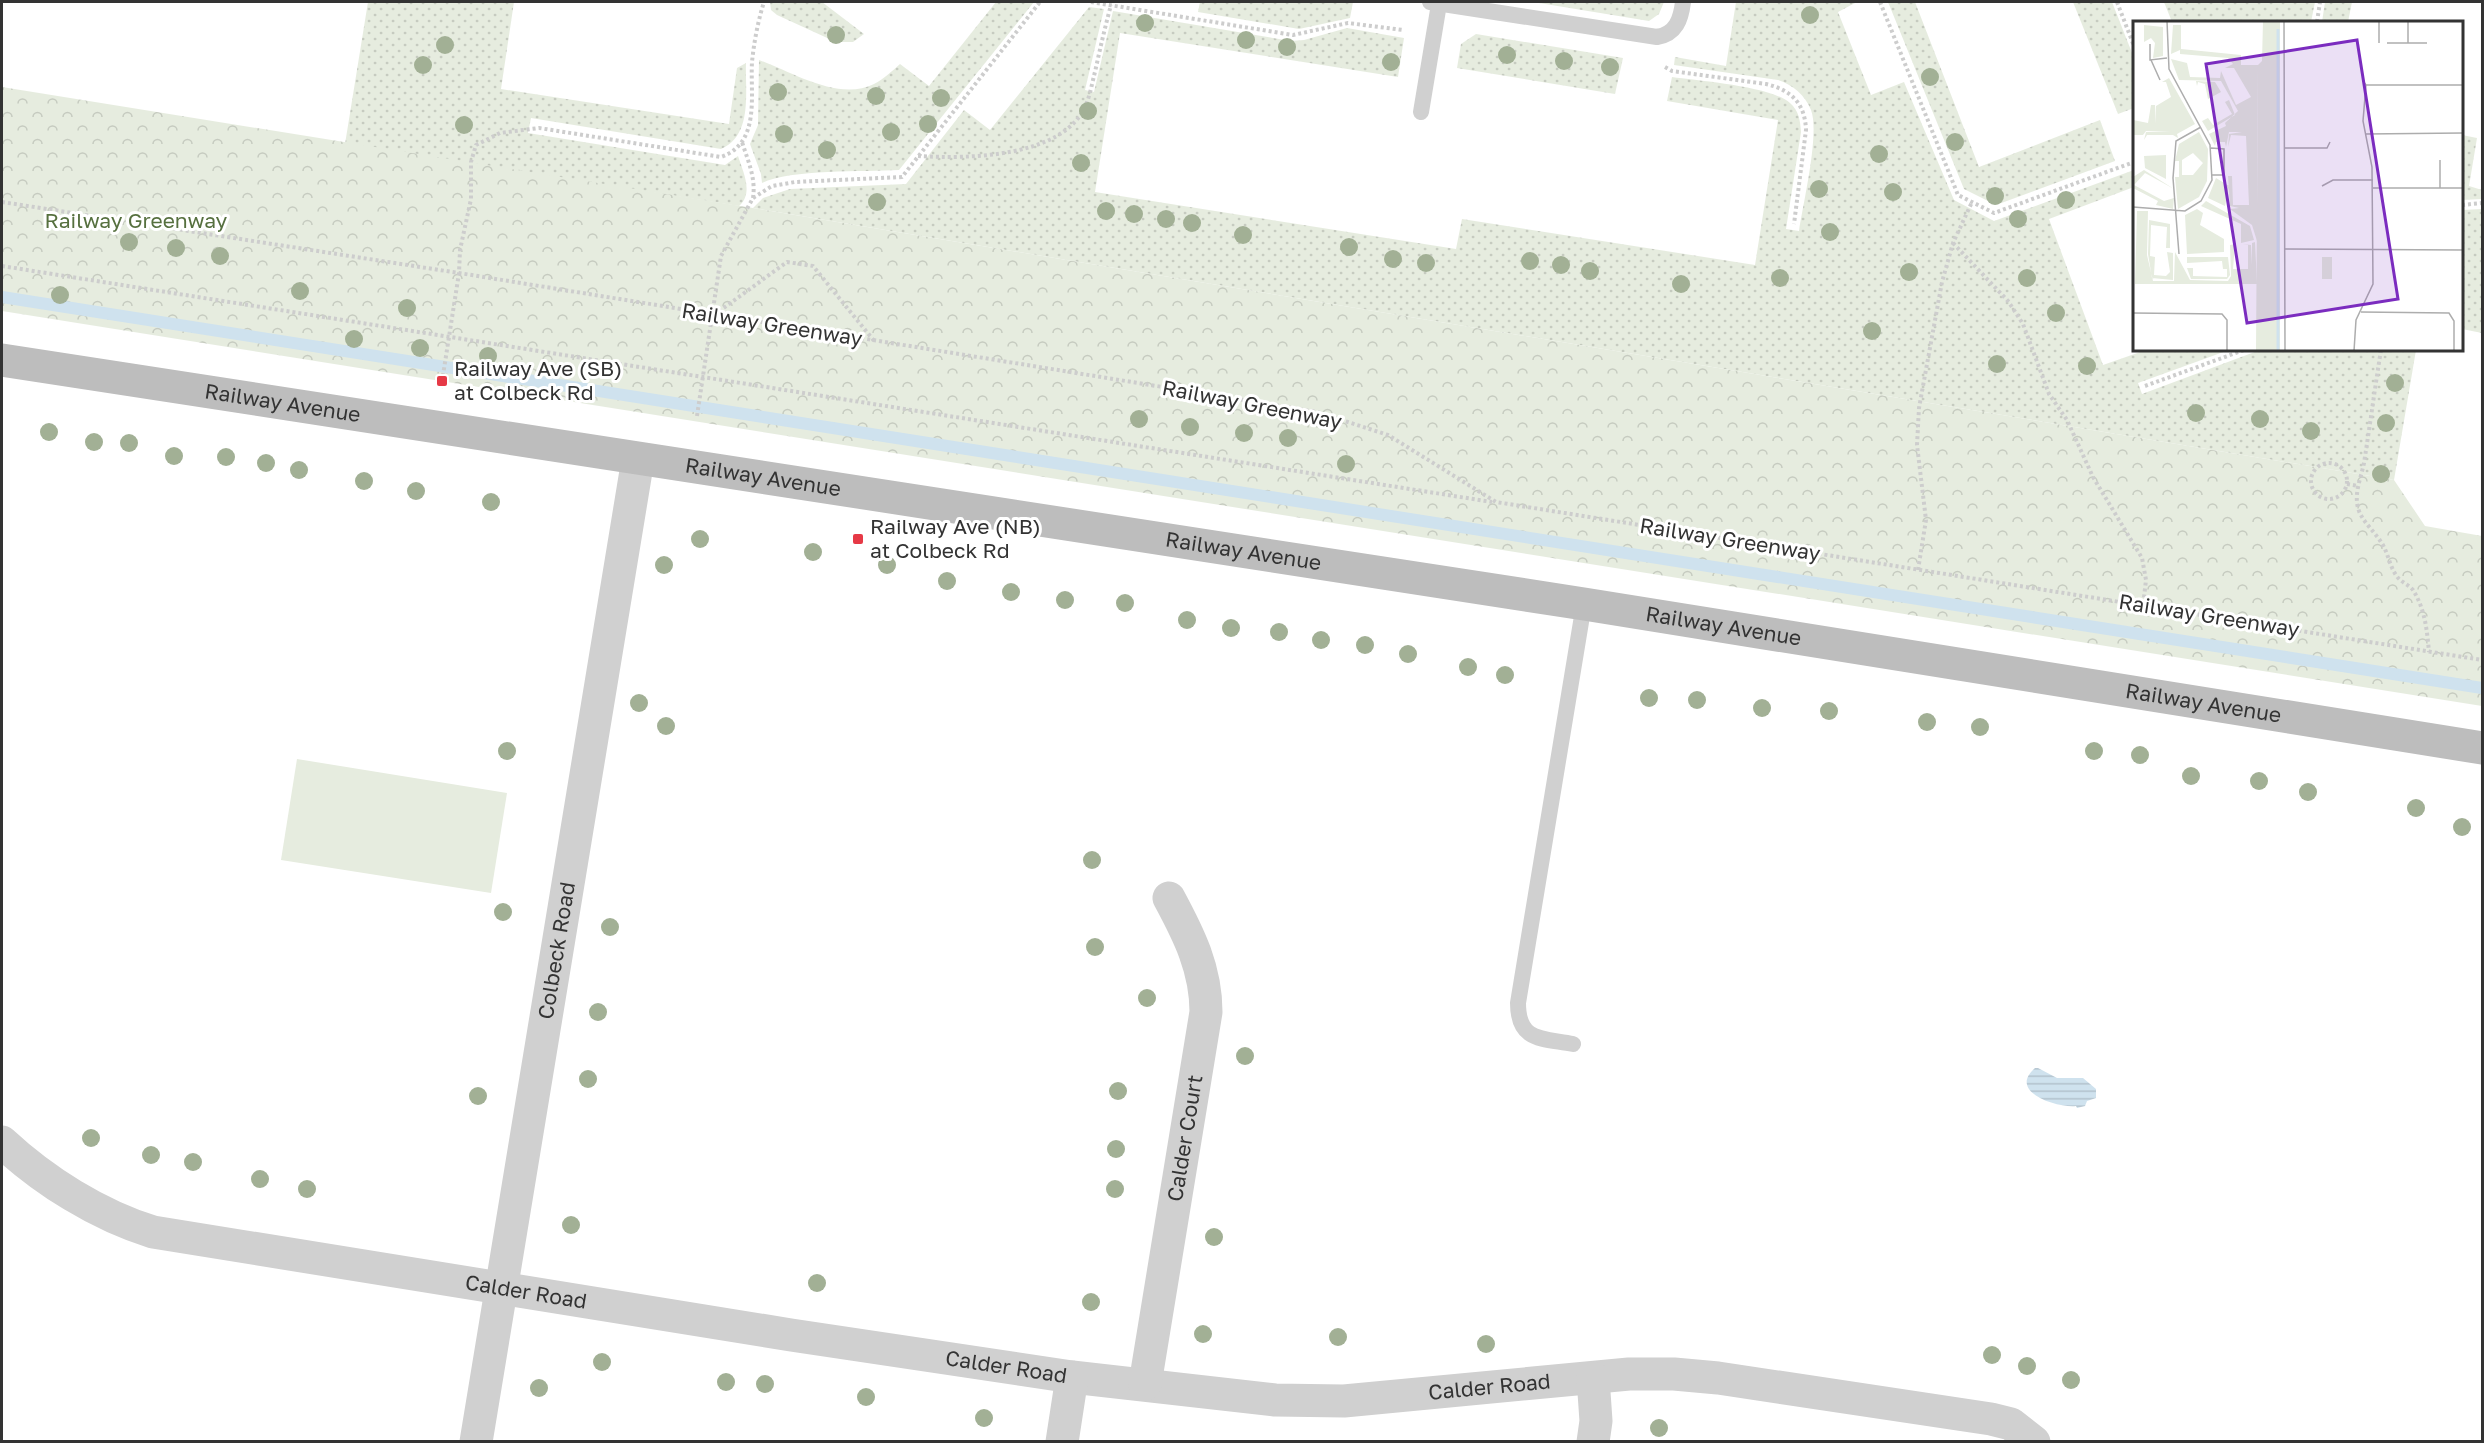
<svg xmlns="http://www.w3.org/2000/svg" width="2484" height="1443" viewBox="0 0 2484 1443" font-family="'Golos Text',sans-serif">
<style>
.grass{fill:url(#grass-dots)}
.forest{fill:url(#forest-crowns)}
.garden{fill:#e6ecdf}
.water{fill:url(#water-rules)}
.lines{fill:none;stroke-linecap:round;stroke-linejoin:round}
.stream{stroke:#cfe2ee;stroke-width:12}
.path{stroke:#cdcdcd;stroke-width:4;stroke-dasharray:3 3;stroke-linecap:butt}
.service{stroke:#d0d0d0;stroke-width:16}
.minor{stroke:#d0d0d0;stroke-width:33}
.secondary{stroke:#bdbdbd;stroke-width:33}
.tree{fill:#a2b095}
.poi-dot{fill:#e63946;stroke:#fff;stroke-width:2}
.labels{text-anchor:middle;stroke-width:6;stroke-linejoin:round;paint-order:stroke}
.park-label{font-size:21px;fill:#56703f;stroke:#fff}
.street-label{font-size:21px;fill:#333;stroke:#fff}
.poi-label{font-size:21px;fill:#333;stroke:#fff;text-anchor:start}
.inset-river{fill:none;stroke:#cfe2ee;stroke-width:3}
.inset-road{fill:none;stroke:#adadad;stroke-width:1.5}
.view{fill:#7b2cbf;fill-opacity:0.15;stroke:#7b2cbf;stroke-width:3}
.inset-edge{fill:none;stroke:#333;stroke-width:3}
</style>
<defs>
<pattern id="grass-dots" width="8" height="8" patternUnits="userSpaceOnUse" patternTransform="scale(1.5)"><rect width="8" height="8" fill="#e6ecdf"/><path d="M2 2h.1M6 6h.1" fill="none" stroke="#c6cbc0" stroke-width="1.8" stroke-linecap="round"/></pattern>
<pattern id="forest-crowns" width="20" height="18" patternUnits="userSpaceOnUse" patternTransform="scale(1.5)"><rect width="20" height="18" fill="#e6ecdf"/><path d="M2 6a3 3 0 1 1 6 0M12 15a3 3 0 1 1 6 0" fill="none" stroke="#c6cbc0"/></pattern>
<pattern id="water-rules" width="6" height="5" patternUnits="userSpaceOnUse" patternTransform="scale(1.5)"><rect width="6" height="5" fill="#cfe2ee"/><path d="M0 2.5h6" fill="none" stroke="#b2c2cd"/></pattern>
</defs>
<rect width="100%" height="100%" fill="#fff"/>
<g class="grass">
<path d="M368,2h146l-13,87 228,35 8,-56 9,-5c-1,29 7,72 -25,86l-190,-31 -3,15 197,32 13,-9c5,16 16,37 1,50l-394,-62z"/>
<path d="M770,2h52l42,32 -11,8h-17l-59,-27 -6,-5z"/>
<path d="M996,2h38l-135,168c-36,2 -108,-1 -137,13l-1,-9 -11,-30 8,-19 1,-65c33,12 80,42 115,24 10,-5 18,-13 26,-20l29,22z"/>
<path d="M1200,2h153l-3,16 -51,11 -101,-17z"/>
<path d="M1533,2h131l-5,12 -10,7z"/>
<path d="M1736,2h121l-19,10 33,83 33,-13 50,118 40,21 140,-51v17l-85,32 54,146 43,-15h83l-91,33 4,11 118,-44h156l-22,130 -1641,-272 10,-10 27,-9 116,-5 58,-74 26,20 99,-123 15,2 -19,81 9,2 19,-81 178,30 13,-1 43,-12 57,10 -6,39 -278,-44 -25,159 361,57 6,-30 293,46 23,-145 -111,-19 5,-24c27,4 99,9 118,26 9,8 10,17 11,29l-15,97 13,2c4,-27 21,-98 12,-121 -6,-15 -18,-25 -33,-30l-104,-15 1,-8 51,9z"/>
<path d="M1888,2h27l64,165 121,-47 15,41 -119,44 -32,-16z"/>
<path d="M2073,2h39l22,56v50l-16,6z"/>
<path d="M2164,2h151l-4,20h-139z"/>
<path d="M2325,2h27l-4,20h-26z"/>
<path d="M1476,34l147,24 -8,36 -158,-26 4,-24z"/>
<path d="M2462,135l15,3 -8,48 13,4v9l-20,1z"/>
<path d="M2482,209v124l-20,-4v-119z"/>
</g>
<path class="forest" d="M2,87l751,121 1641,272 31,46 57,10v170l-2480,-395z"/>
<path class="garden" d="M297,759l210,34 -16,100 -210,-33z"/>
<path class="water" d="M2035,1068h3l19,10h26l13,11v9l-9,3 -2,5 -8,2 -1,-2c-19,2 -69,-14 -41,-38z"/>
<g class="lines">
<path class="stream" d="M2,297l2480,391"/>
<g class="path">
<path d="M1091,2l202,33 55,-12 55,7"/>
<path d="M1880,2l78,193 36,18 140,-51"/>
<path d="M2117,2l17,44"/>
<path d="M2317,22l3,-20"/>
<path d="M1665,67l7,4 94,13c25,6 39,19 40,46l-12,94"/>
<path d="M918,156c49,3 143,2 167,-49 5,-11 7,-24 10,-35 5,-23 10,-45 16,-67"/>
<path d="M753,198l19,-12 23,-4 107,-5 138,-175"/>
<path d="M2,202l457,71 858,139 71,23 108,67 986,158"/>
<path d="M2462,205l20,-2"/>
<path d="M1953,243l55,58 15,23 26,70 18,26 26,57 49,81 4,22 -3,26"/>
<path d="M2,266l1490,236"/>
<path d="M714,315l73,-53 26,4 62,76"/>
<path d="M2381,350c-6,37 -11,75 -17,113 -3,15 -10,30 -6,45 3,12 16,23 23,34 7,10 8,23 15,33 4,7 12,9 17,15 12,19 14,40 16,62"/>
<path d="M2145,386l99,-36"/>
<path d="M441,388l18,-115 1,-23 11,-51v-37l5,-17 24,-12 39,-5 182,29c40,-14 29,-62 31,-95 2,-20 6,-41 12,-60"/>
<path d="M697,416l24,-160 32,-58c3,-20 -5,-37 -11,-56"/>
<circle cx="2329" cy="481" r="18"/>
<path d="M2347,484l11,2"/>
<path d="M1918,570l8,-50 -9,-75 2,-37 23,-126 11,-39 19,-41"/>
</g>
<g class="service">
<path d="M1430,2l227,35c19,-3 24,-18 26,-35"/>
<path d="M1421,112l18,-108"/>
<path d="M1573,1044c-31,-6 -55,-2 -55,-41l66,-399"/>
</g>
<g class="minor">
<path id="s1" d="M2,1142c42,39 96,73 151,90l638,103 281,42 203,23 69,1 285,-27h45l44,4 273,41 20,5 23,18"/>
<path d="M1593,1378l3,43 -3,21"/>
<path id="s2" d="M1145,1384l61,-372c0,-43 -17,-77 -37,-114"/>
<path id="s3" d="M476,1442l162,-983"/>
<path d="M1062,1442l10,-65"/>
</g>
<path class="secondary" id="s4" d="M2,360l1582,244 898,144"/>
</g>
<g class="tree">
<circle cx="1810" cy="15" r="9"/>
<circle cx="1145" cy="23" r="9"/>
<circle cx="836" cy="35" r="9"/>
<circle cx="1246" cy="40" r="9"/>
<circle cx="445" cy="45" r="9"/>
<circle cx="1287" cy="47" r="9"/>
<circle cx="1507" cy="55" r="9"/>
<circle cx="1564" cy="61" r="9"/>
<circle cx="1391" cy="62" r="9"/>
<circle cx="423" cy="65" r="9"/>
<circle cx="1610" cy="67" r="9"/>
<circle cx="1930" cy="77" r="9"/>
<circle cx="778" cy="92" r="9"/>
<circle cx="876" cy="96" r="9"/>
<circle cx="941" cy="98" r="9"/>
<circle cx="1088" cy="111" r="9"/>
<circle cx="928" cy="124" r="9"/>
<circle cx="464" cy="125" r="9"/>
<circle cx="891" cy="132" r="9"/>
<circle cx="784" cy="134" r="9"/>
<circle cx="1955" cy="142" r="9"/>
<circle cx="827" cy="150" r="9"/>
<circle cx="1879" cy="154" r="9"/>
<circle cx="1081" cy="163" r="9"/>
<circle cx="1819" cy="189" r="9"/>
<circle cx="1893" cy="192" r="9"/>
<circle cx="1995" cy="196" r="9"/>
<circle cx="2066" cy="200" r="9"/>
<circle cx="877" cy="202" r="9"/>
<circle cx="1106" cy="211" r="9"/>
<circle cx="1134" cy="214" r="9"/>
<circle cx="1166" cy="219" r="9"/>
<circle cx="2018" cy="219" r="9"/>
<circle cx="1192" cy="223" r="9"/>
<circle cx="1830" cy="232" r="9"/>
<circle cx="1243" cy="235" r="9"/>
<circle cx="129" cy="242" r="9"/>
<circle cx="1349" cy="247" r="9"/>
<circle cx="176" cy="248" r="9"/>
<circle cx="220" cy="256" r="9"/>
<circle cx="1393" cy="259" r="9"/>
<circle cx="1530" cy="261" r="9"/>
<circle cx="1426" cy="263" r="9"/>
<circle cx="1561" cy="265" r="9"/>
<circle cx="1590" cy="271" r="9"/>
<circle cx="1909" cy="272" r="9"/>
<circle cx="1780" cy="278" r="9"/>
<circle cx="2027" cy="278" r="9"/>
<circle cx="1681" cy="284" r="9"/>
<circle cx="300" cy="291" r="9"/>
<circle cx="60" cy="295" r="9"/>
<circle cx="407" cy="308" r="9"/>
<circle cx="2056" cy="313" r="9"/>
<circle cx="1872" cy="331" r="9"/>
<circle cx="354" cy="339" r="9"/>
<circle cx="420" cy="348" r="9"/>
<circle cx="488" cy="356" r="9"/>
<circle cx="1997" cy="364" r="9"/>
<circle cx="2087" cy="366" r="9"/>
<circle cx="2395" cy="383" r="9"/>
<circle cx="2196" cy="413" r="9"/>
<circle cx="1139" cy="419" r="9"/>
<circle cx="2260" cy="419" r="9"/>
<circle cx="2386" cy="423" r="9"/>
<circle cx="1190" cy="427" r="9"/>
<circle cx="2311" cy="431" r="9"/>
<circle cx="49" cy="432" r="9"/>
<circle cx="1244" cy="433" r="9"/>
<circle cx="1288" cy="438" r="9"/>
<circle cx="94" cy="442" r="9"/>
<circle cx="129" cy="443" r="9"/>
<circle cx="174" cy="456" r="9"/>
<circle cx="226" cy="457" r="9"/>
<circle cx="266" cy="463" r="9"/>
<circle cx="1346" cy="464" r="9"/>
<circle cx="299" cy="470" r="9"/>
<circle cx="2381" cy="474" r="9"/>
<circle cx="364" cy="481" r="9"/>
<circle cx="416" cy="491" r="9"/>
<circle cx="491" cy="502" r="9"/>
<circle cx="700" cy="539" r="9"/>
<circle cx="813" cy="552" r="9"/>
<circle cx="664" cy="565" r="9"/>
<circle cx="887" cy="565" r="9"/>
<circle cx="947" cy="581" r="9"/>
<circle cx="1011" cy="592" r="9"/>
<circle cx="1065" cy="600" r="9"/>
<circle cx="1125" cy="603" r="9"/>
<circle cx="1187" cy="620" r="9"/>
<circle cx="1231" cy="628" r="9"/>
<circle cx="1279" cy="632" r="9"/>
<circle cx="1321" cy="640" r="9"/>
<circle cx="1365" cy="645" r="9"/>
<circle cx="1408" cy="654" r="9"/>
<circle cx="1468" cy="667" r="9"/>
<circle cx="1505" cy="675" r="9"/>
<circle cx="1649" cy="698" r="9"/>
<circle cx="1697" cy="700" r="9"/>
<circle cx="639" cy="703" r="9"/>
<circle cx="1762" cy="708" r="9"/>
<circle cx="1829" cy="711" r="9"/>
<circle cx="1927" cy="722" r="9"/>
<circle cx="666" cy="726" r="9"/>
<circle cx="1980" cy="727" r="9"/>
<circle cx="507" cy="751" r="9"/>
<circle cx="2094" cy="751" r="9"/>
<circle cx="2140" cy="755" r="9"/>
<circle cx="2191" cy="776" r="9"/>
<circle cx="2259" cy="781" r="9"/>
<circle cx="2308" cy="792" r="9"/>
<circle cx="2416" cy="808" r="9"/>
<circle cx="2462" cy="827" r="9"/>
<circle cx="1092" cy="860" r="9"/>
<circle cx="503" cy="912" r="9"/>
<circle cx="610" cy="927" r="9"/>
<circle cx="1095" cy="947" r="9"/>
<circle cx="1147" cy="998" r="9"/>
<circle cx="598" cy="1012" r="9"/>
<circle cx="1245" cy="1056" r="9"/>
<circle cx="588" cy="1079" r="9"/>
<circle cx="1118" cy="1091" r="9"/>
<circle cx="478" cy="1096" r="9"/>
<circle cx="91" cy="1138" r="9"/>
<circle cx="1116" cy="1149" r="9"/>
<circle cx="151" cy="1155" r="9"/>
<circle cx="193" cy="1162" r="9"/>
<circle cx="260" cy="1179" r="9"/>
<circle cx="307" cy="1189" r="9"/>
<circle cx="1115" cy="1189" r="9"/>
<circle cx="571" cy="1225" r="9"/>
<circle cx="1214" cy="1237" r="9"/>
<circle cx="817" cy="1283" r="9"/>
<circle cx="1091" cy="1302" r="9"/>
<circle cx="1203" cy="1334" r="9"/>
<circle cx="1338" cy="1337" r="9"/>
<circle cx="1486" cy="1344" r="9"/>
<circle cx="1992" cy="1355" r="9"/>
<circle cx="602" cy="1362" r="9"/>
<circle cx="2027" cy="1366" r="9"/>
<circle cx="2071" cy="1380" r="9"/>
<circle cx="726" cy="1382" r="9"/>
<circle cx="765" cy="1384" r="9"/>
<circle cx="539" cy="1388" r="9"/>
<circle cx="866" cy="1397" r="9"/>
<circle cx="984" cy="1418" r="9"/>
<circle cx="1659" cy="1428" r="9"/>
</g>
<g class="poi-dot">
<rect x="436" y="375" width="12" height="12" rx="3"/>
<rect x="852" y="533" width="12" height="12" rx="3"/>
</g>
<g class="labels">
<g class="park-label">
<text x="136" y="228">Railway Greenway</text>
</g>
<g class="street-label">
<text transform="translate(772 325) rotate(9)" y="7">Railway Greenway</text>
<text dy="7" stroke="none"><textPath href="#s4" startOffset="284">Railway Avenue</textPath></text>
<text transform="translate(1252 405) rotate(11)" y="7">Railway Greenway</text>
<text dy="7" stroke="none"><textPath href="#s4" startOffset="770">Railway Avenue</textPath></text>
<text transform="translate(1730 540) rotate(9)" y="7">Railway Greenway</text>
<text dy="7" stroke="none"><textPath href="#s4" startOffset="1256">Railway Avenue</textPath></text>
<text transform="translate(2209 616) rotate(9)" y="7">Railway Greenway</text>
<text dy="7" stroke="none"><textPath href="#s4" startOffset="1742">Railway Avenue</textPath></text>
<text dy="7" stroke="none"><textPath href="#s4" startOffset="2228">Railway Avenue</textPath></text>
<text dy="7" stroke="none"><textPath href="#s3" startOffset="498">Colbeck Road</textPath></text>
<text dy="7" stroke="none"><textPath href="#s2" startOffset="249">Calder Court</textPath></text>
<text dy="7" stroke="none"><textPath href="#s1" startOffset="555">Calder Road</textPath></text>
<text dy="7" stroke="none"><textPath href="#s1" startOffset="1041">Calder Road</textPath></text>
<text dy="7" stroke="none"><textPath href="#s1" startOffset="1527">Calder Road</textPath></text>
</g>
<g class="poi-label">
<text x="454" y="376">Railway Ave (SB)<tspan x="454" dy="24">at Colbeck Rd</tspan></text>
<text x="870" y="534">Railway Ave (NB)<tspan x="870" dy="24">at Colbeck Rd</tspan></text>
</g>
</g>
<g transform="translate(2133 21)">
<rect width="330" height="330" fill="#fff"/>
<path d="M11,4l19,2v29l-10,2 2,-15 -4,-5 -7,4zM40,4h8v24l60,6v10h17l-1,176 -5,-16 -22,-16 9,-1 -9,-2 -2,-30h4l1,29h16l-3,-69 -15,-1 -3,12 1,-13 13,-2h-13l-3,15 -1,-5h-9l-1,4 -6,-12 17,-8 -1,-3 13,-12 -17,-30 -42,-1 -8,-21 16,4 3,14 30,1 1,-7 15,34 15,-8 -17,-29h-9l8,-4 -5,-6 -48,-4v-4l-9,4zM36,57l26,46 -18,10 1,4 -5,-3h-26l-3,5 2,-8 25,-1h-25l-3,4h-10v-15l15,3 3,-18h4l1,19v-18l15,-9 -5,-15h-4zM63,60l19,1 6,10 -13,7 -3,-15 -7,-2 -1,4zM96,79l6,15 -27,16 -6,-10 6,-3 5,7 19,-11 -7,-12zM66,111l9,17 -1,32 -8,16 -21,12 -3,-32h4v-16h-4l4,-17zM60,132l10,10 -10,12h-11v-15zM33,134v24l-21,-11 -1,-12zM11,149l30,19 -29,-16 -11,12 30,16 10,-3 -1,11 -17,-4 2,-4 -25,-13v-11zM83,157l13,8 -4,20 -17,-8zM73,180l44,25 4,14 -13,3v-19l-40,-18zM64,188l6,4 -3,12 24,14v13l-37,2 -2,-39zM4,190h11l-1,44 6,26h21l1,-29 15,28 38,1 3,-5 -1,-31 5,-1 -2,25h15v-24l-6,-1 9,1 1,20v-22l3,-1 2,42h-122zM16,199l21,4v24h-4l1,-21 -16,-2 -1,31 5,1 -1,18 12,1 4,-4 -3,-20 6,1v27l-21,-2 -4,-24zM54,236h41l2,18 -3,4h-36l-4,-11h6v8l34,1v-8h-4l-1,-8 -35,2z" fill="#e6ecdf" fill-rule="evenodd"/>
<path d="M130,0h17v330h-24l2,-286 4,-4z" fill="#e6ecdf"/>
<path d="M189,236h10v22h-10z" fill="#e6ecdf"/>
<path class="inset-river" d="M145,8v322"/>
<path class="inset-road" d="M151,0l1,330M246,0v22M275,0v22M254,22h40M17,23v16l17,-2M18,39l9,20M230,60l3,4h97M232,113l98,-1M78,127l13,1v26h-12M151,127h43l3,-6M307,139v28M189,165l11,-6h40M240,167h90M0,186l52,4 16,-10 11,-21 -2,-35 -41,-76 -2,-48M152,228l178,1M46,233l-6,-76 3,-37 25,-14M228,291l88,1 5,8v30M0,292l89,1 5,6v31M221,330l2,-31 17,-36 -1,-117 -9,-46 3,-36"/>
<path class="view" d="M224,19l41,259 -151,24 -41,-259z"/>
<rect width="330" height="330" class="inset-edge"/>
</g>
<rect width="2484" height="1443" fill="none" stroke="#333333" stroke-width="6"/>
</svg>
